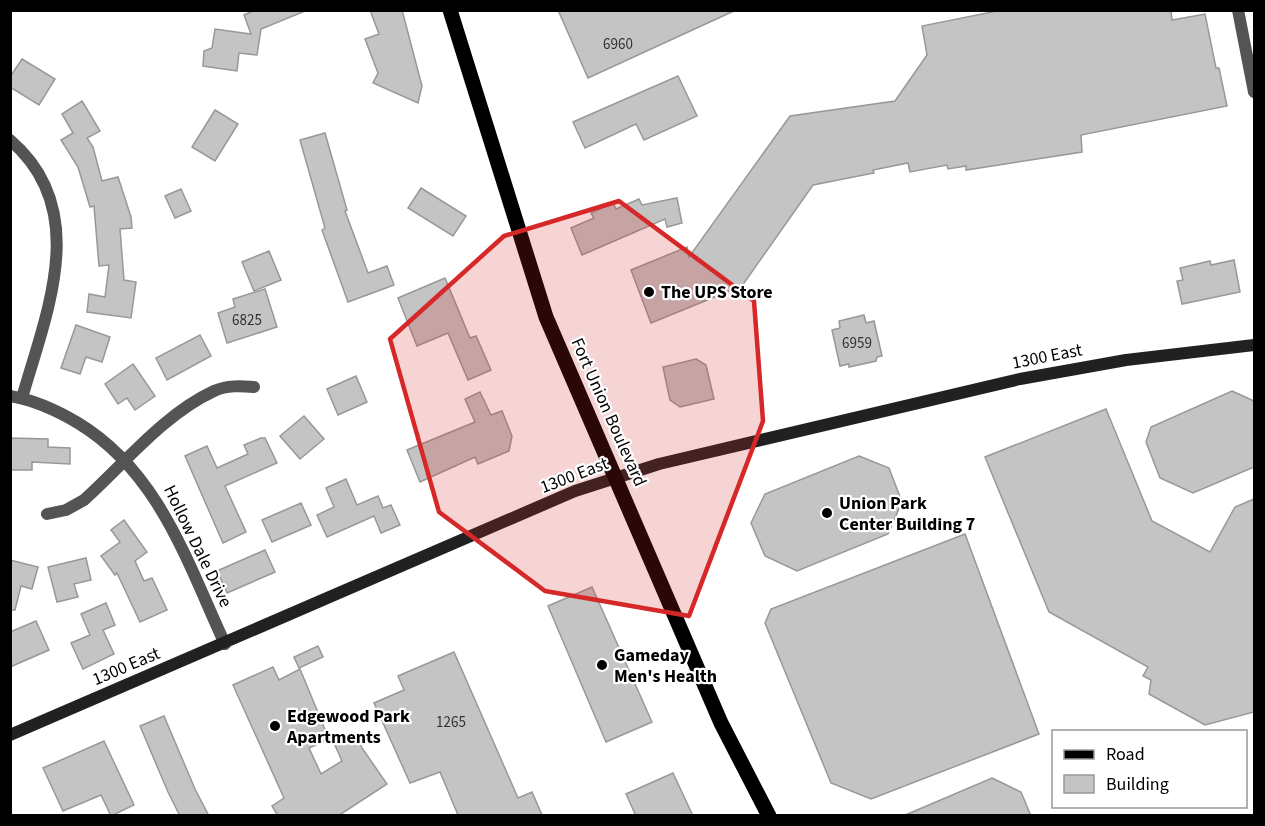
<svg xmlns="http://www.w3.org/2000/svg" width="1265" height="826" viewBox="0 0 1265 826" font-family="'Source Sans 3',sans-serif">
<style>
.building{fill:#c4c4c4;stroke:#989898;stroke-width:1.5}
.lines{fill:none;stroke-linecap:round;stroke-linejoin:round}
.minor{stroke:#545454;stroke-width:12}
.secondary{stroke:#212121;stroke-width:12}
.primary{stroke:#000;stroke-width:15}
.marked{fill:#d62828;fill-opacity:0.2;stroke:#d62828;stroke-width:4.5;stroke-linejoin:round}
.poi-dot{fill:#000;stroke:#fff;stroke-width:2}
.labels{text-anchor:middle;stroke-width:4.5;stroke-linejoin:round;paint-order:stroke}
.number-label{font-size:15px;fill:#313131}
.poi-label{font-size:18px;font-weight:bold;fill:#000;stroke:#fff;text-anchor:start}
.street-label{font-size:18px;fill:#000;stroke:#fff}
</style>
<rect width="100%" height="100%" fill="#fff"/>
<g class="building">
<path d="M255,10l50,1 -44,18 -4,26 -18,-2 -2,18 -34,-5 1,-15 8,-3 3,-19 36,5 -7,-19z"/>
<path d="M370,10h32l20,76 -4,17 -45,-20 5,-10 -13,-34 14,-5z"/>
<path d="M558,10h178l-148,68z"/>
<path d="M1002,10h169l1,10 33,-6 11,54h3l8,38 -146,29 1,17 -116,18v-4l-18,3 -1,-4 -37,7 -2,-9 -35,7 1,3 -61,12 -71,101 -91,37 -20,-53 56,-23 2,10 101,-141 105,-15 32,-46 -5,-29z"/>
<path d="M22,59l33,20 -16,26 -29,-18v-10z"/>
<path d="M678,76l19,40 -53,24 -8,-16 -51,24 -12,-26z"/>
<path d="M82,101l18,30 -13,7 6,9 9,34 16,-4 13,40 1,11 -12,1 4,51 12,2 -5,36 -44,-6 2,-18 16,3 4,-32 -10,1 -5,-60 -4,1 -12,-40 -17,-27 12,-7 -11,-19z"/>
<path d="M215,110l23,14 -23,37 -23,-14z"/>
<path d="M325,133l22,77 -2,1 23,62 19,-7 7,19 -46,17 -26,-72 3,-2 -25,-88z"/>
<path d="M421,188l45,28 -13,20 -45,-28z"/>
<path d="M181,189l10,22 -16,7 -10,-22z"/>
<path d="M677,198l5,25 -15,4 -2,-8 -83,36 -11,-27 23,-10 -3,-5 22,-10 3,6 23,-10 3,6z"/>
<path d="M269,251l12,29 -27,11 -12,-29z"/>
<path d="M1234,260l6,32 -58,12 -5,-23 6,-1 -3,-12 30,-7 1,4z"/>
<path d="M445,278l25,60 6,-2 15,34 -23,10 -20,-47 -31,13 -19,-48z"/>
<path d="M265,289l12,38 -50,16 -9,-30 17,-6 -2,-8z"/>
<path d="M864,315l2,8 8,-2 8,35 -5,1 -1,4 -27,6v-3l-9,2 -8,-36 8,-2 -1,-7z"/>
<path d="M76,325l34,12 -8,25 -16,-5 -6,17 -19,-6z"/>
<path d="M200,335l11,21 -44,24 -11,-22z"/>
<path d="M696,359l10,6 8,34 -34,8 -10,-7 -7,-33z"/>
<path d="M133,364l22,32 -20,14 -8,-12 -9,6 -13,-20z"/>
<path d="M356,376l11,26 -29,13 -11,-26z"/>
<path d="M1232,391l22,10v66l-61,26 -33,-15 -14,-36 5,-15z"/>
<path d="M480,392l11,23 11,-4 10,25 -3,15 -31,13 -3,-7 -55,25 -13,-32 68,-28 -10,-23z"/>
<path d="M1106,409l46,112 58,31 25,-45 19,-8v213l-49,13 -56,-31 2,-14 -8,-4 5,-9 -99,-55 -64,-155z"/>
<path d="M304,416l20,23 -24,20 -20,-23z"/>
<path d="M10,438l38,1v8l22,1v16l-38,-2v8h-22z"/>
<path d="M261,438h4l12,25 -52,23 21,46 -23,11 -38,-87 22,-10 10,22 31,-14 -4,-9z"/>
<path d="M859,456l30,12 13,34 -14,32 -91,37 -32,-15 -14,-33 14,-29z"/>
<path d="M346,479l11,26 21,-9 5,12 8,-3 9,20 -19,8 -7,-17 -47,21 -10,-22 17,-8 -8,-19z"/>
<path d="M301,503l10,22 -39,17 -10,-22z"/>
<path d="M124,520l23,32 -12,9 9,20 8,-3 15,32 -27,12 -23,-49 -2,2 -14,-19 19,-14 -9,-12z"/>
<path d="M965,534l74,200 -168,65 -40,-16 -66,-160 6,-14z"/>
<path d="M265,550l10,22 -48,21 -10,-22z"/>
<path d="M86,558l5,22 -17,4 4,13 -21,5 -9,-35z"/>
<path d="M10,560l28,7 -6,22 -11,-3 -6,24h-5z"/>
<path d="M592,587l60,135 -46,20 -58,-136z"/>
<path d="M106,603l9,22 -12,5 11,24 -31,15 -12,-26 19,-8 -9,-21z"/>
<path d="M36,621l13,29 -39,17v-35z"/>
<path d="M318,646l5,11 -24,11 -5,-11z"/>
<path d="M454,652l64,146 14,-6 10,23h-84l-18,-43 -30,11 -36,-80 30,-13 -6,-14z"/>
<path d="M273,667l6,13 21,-11 29,70 -20,9 12,26 21,-13 -8,-18 22,-10 6,15 25,36 -49,32h-60l-6,-10 12,-8 -51,-113z"/>
<path d="M164,716l31,73 14,27h-29l-12,-24 -28,-66z"/>
<path d="M104,741l30,64 -23,11 -10,-21 -38,16 -20,-43z"/>
<path d="M673,773l20,43h-57l-10,-22z"/>
<path d="M992,778l29,14 10,24h-128z"/>
</g>
<g class="lines">
<g class="minor">
<path d="M1238,10l16,82"/>
<path d="M10,140c82,70 36,173 12,258"/>
<path d="M10,396c24,4 48,15 68,27 81,49 109,139 147,221"/>
<path d="M47,514l19,-4 18,-10c40,-36 80,-86 130,-109 13,-6 27,-5 40,-4"/>
</g>
<path class="secondary" d="M10,735l565,-244 84,-27 361,-85 106,-19 128,-15"/>
<path class="primary" d="M450,10l96,307 175,406 48,93"/>
</g>
<path class="marked" d="M619,201l135,100 9,120 -74,195 -144,-25 -106,-79 -49,-173 114,-103z"/>
<g class="poi-dot">
<circle cx="649" cy="292" r="6"/>
<circle cx="827" cy="513" r="6"/>
<circle cx="602" cy="665" r="6"/>
<circle cx="275" cy="726" r="6"/>
</g>
<g class="labels">
<g class="number-label">
<text x="618" y="49">6960</text>
<text x="247" y="325">6825</text>
<text x="857" y="348">6959</text>
<text x="451" y="727">1265</text>
</g>
<g class="poi-label">
<text x="661" y="298">The UPS Store</text>
<text x="839" y="509">Union Park<tspan x="839" dy="21">Center Building 7</tspan></text>
<text x="614" y="661">Gameday<tspan x="614" dy="21">Men's Health</tspan></text>
<text x="287" y="722">Edgewood Park<tspan x="287" dy="21">Apartments</tspan></text>
</g>
<g class="street-label">
<text transform="translate(1047 356) rotate(-11)" y="6">1300 East</text>
<text transform="translate(609 412) rotate(66)" y="6">Fort Union Boulevard</text>
<text transform="translate(574 475) rotate(-21)" y="6">1300 East</text>
<text transform="translate(198 546) rotate(64)" y="6">Hollow Dale Drive</text>
<text transform="translate(126 666) rotate(-23)" y="6">1300 East</text>
</g>
</g>
<rect width="1265" height="826" fill="none" stroke="#000000" stroke-width="24"/>
<rect x="1052" y="730" width="195" height="78" fill="#ffffff" stroke="#999999" stroke-width="1.5"/>
<rect x="1064" y="750" width="30" height="9" fill="#000000" stroke="#999999" stroke-width="1.5"/>
<text x="1106" y="760" font-size="18" fill="#000000">Road</text>
<rect x="1064" y="775" width="30" height="18" fill="#c4c4c4" stroke="#999999" stroke-width="1.5"/>
<text x="1106" y="790" font-size="18" fill="#000000">Building</text>
</svg>
